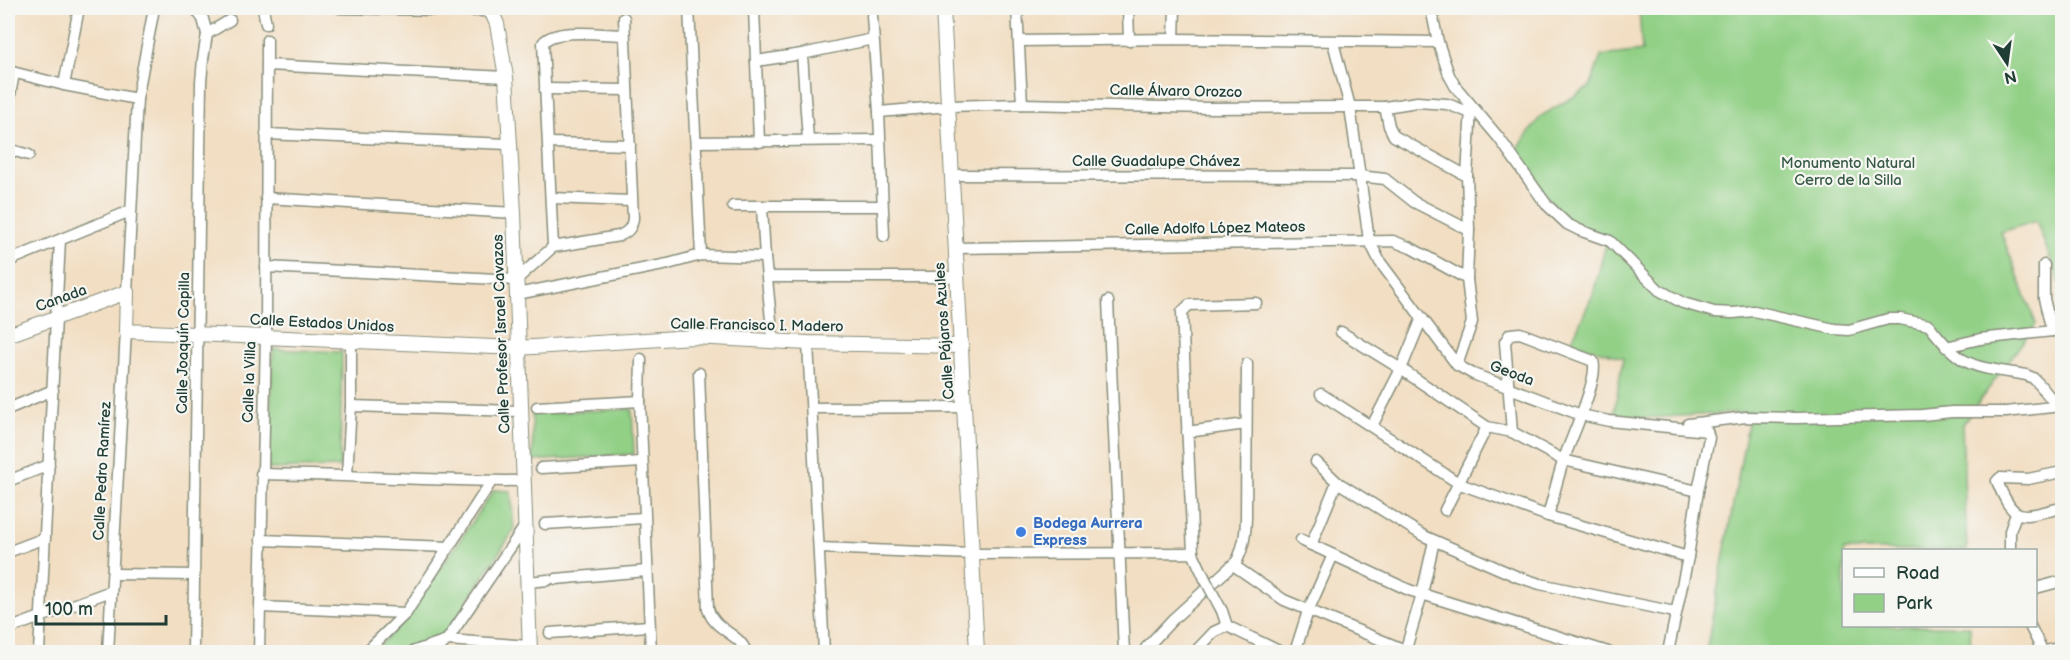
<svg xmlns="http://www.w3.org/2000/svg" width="2070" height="660" viewBox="0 0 2070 660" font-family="'Balsamiq Sans',sans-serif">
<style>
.green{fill:#92d086;stroke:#58865d;stroke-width:1.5}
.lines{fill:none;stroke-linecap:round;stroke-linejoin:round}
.minor-casing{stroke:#888e7b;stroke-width:13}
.tertiary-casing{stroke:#888e7b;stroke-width:16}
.minor{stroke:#fff;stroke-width:10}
.tertiary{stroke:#fff;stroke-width:14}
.minor-bridge-casing{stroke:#888e7b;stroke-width:13;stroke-linecap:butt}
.minor-bridge{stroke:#fff;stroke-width:10}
.shop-dot{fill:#3f7fe0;stroke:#f6f6f2;stroke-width:2}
.labels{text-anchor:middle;stroke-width:4.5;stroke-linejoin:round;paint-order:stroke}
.street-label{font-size:15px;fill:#1f3d34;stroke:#f6f6f2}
.park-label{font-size:15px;fill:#365a44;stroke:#f6f6f2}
.shop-label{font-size:15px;font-weight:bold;fill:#366cbe;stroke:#f6f6f2;text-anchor:start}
</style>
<rect width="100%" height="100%" fill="#f6f6f2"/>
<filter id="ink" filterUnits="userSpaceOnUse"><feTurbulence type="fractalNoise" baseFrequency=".0167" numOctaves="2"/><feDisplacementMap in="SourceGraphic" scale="12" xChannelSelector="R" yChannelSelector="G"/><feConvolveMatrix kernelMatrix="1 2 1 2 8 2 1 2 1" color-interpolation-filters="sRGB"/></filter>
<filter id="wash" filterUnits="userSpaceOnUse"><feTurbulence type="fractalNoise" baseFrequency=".008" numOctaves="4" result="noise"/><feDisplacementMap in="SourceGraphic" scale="24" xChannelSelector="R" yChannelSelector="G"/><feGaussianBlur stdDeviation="1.35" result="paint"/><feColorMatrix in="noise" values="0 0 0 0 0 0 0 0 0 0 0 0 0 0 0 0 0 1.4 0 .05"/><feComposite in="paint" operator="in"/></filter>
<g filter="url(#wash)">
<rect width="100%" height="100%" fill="#f2dec2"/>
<g class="green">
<path d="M1639,8h423v281l-26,-68 -35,11 35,92 -74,101 5,125h-123v76h126l1,26h-265l44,-240 -137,8 10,-62 -52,-16 22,-48 13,-50 -46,-29 -45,-63 26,-36 49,-29 11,-31 41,-5z"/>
<path d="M273,349l69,3 -2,115 -72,2z"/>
<path d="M632,409l2,45 -101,7 -1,-48z"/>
<path d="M494,490l17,1 3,39 -71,108 -41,14h-29l33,-33z"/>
</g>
</g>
<g filter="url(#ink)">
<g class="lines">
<g class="minor-casing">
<g id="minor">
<path d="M195,8l8,11 4,15 23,-14"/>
<path d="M263,8l3,16"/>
<path d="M340,8l145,3 8,4"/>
<path d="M689,8l12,247"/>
<path d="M754,8l5,134"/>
<path d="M1017,8l5,96"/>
<path d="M1128,8l1,33"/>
<path d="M1431,8l7,34 11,33 6,11 44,52 47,66 21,20 12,6 31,11 49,49 24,13 31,9 19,1 21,-2 80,18 15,1 39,-11h12l29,6c34,45 44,41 97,50l7,3 7,7 17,21"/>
<path d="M872,16l7,96 5,124"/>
<path d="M1174,39l1,-31"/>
<path d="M1020,41l154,-2 264,3"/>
<path d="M1333,42l17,65 19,133 11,22 77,103 16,9 108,41 28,6 98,10 2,7 -11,53 -10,66 -20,95"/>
<path d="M802,54l6,86"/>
<path d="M756,61l46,-7 71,-15"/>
<path d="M267,65l239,12"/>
<path d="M8,71l56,14 73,14"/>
<path d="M64,85l15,-77"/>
<path d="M545,89l82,1"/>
<path d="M8,106l6,-33"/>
<path d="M1385,107l4,19 5,10 73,40"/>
<path d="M879,112l70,-6 73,-2 188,4 140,-1h35l32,-5 30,2 24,9"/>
<path d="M266,134l242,10"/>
<path d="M696,142l182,-2"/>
<path d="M549,143l81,2"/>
<path d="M8,149l21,6"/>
<path d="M952,175l407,1 26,3 29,23 55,28"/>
<path d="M266,198l248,15"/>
<path d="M551,198l80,3"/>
<path d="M733,206h149"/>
<path d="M762,207l3,50 8,84"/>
<path d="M553,247l-10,-204c12,-16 62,-8 81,-8"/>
<path d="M955,248l438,-7 18,7 56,31"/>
<path d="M8,261l122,-50"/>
<path d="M2044,265v34l8,32"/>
<path d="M266,267l250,13 37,-33 66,-11c9,-4 13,-8 14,-18l-9,-200"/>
<path d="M768,277h188"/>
<path d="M127,292l10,-193 17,-91"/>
<path d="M517,294l151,-30 33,-9 64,2"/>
<path d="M1108,301l16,351"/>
<path d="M1341,332l60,37 86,58 25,5 51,28 135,31"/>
<path d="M808,343l16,309"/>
<path d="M1946,347l34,-8 82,-9"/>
<path d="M641,359l-1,42 11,251"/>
<path d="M1457,365l15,-43 -5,-43 2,-49 -2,-54 4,-68"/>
<path d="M699,373l9,236c7,23 31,23 38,43"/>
<path d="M1321,394l139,90 88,32 140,41"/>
<path d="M351,406l169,5"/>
<path d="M537,407l103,-6"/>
<path d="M812,408l153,-1"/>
<path d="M8,409l45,-19"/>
<path d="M1688,424l58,-7 50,1 126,-3 30,-3h54l55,-6"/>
<path d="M1372,426l29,-57 21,-51"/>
<path d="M1187,432l59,-8"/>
<path d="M1512,432l-7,-90 5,-8 10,-1 73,28c7,17 -24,81 -30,101 -6,18 -10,36 -15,54"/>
<path d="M1316,462l21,20 87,54 94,41 22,7 135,28"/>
<path d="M541,468l101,-6"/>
<path d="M2062,472l-34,7 -28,-1 -3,3c18,45 24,35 65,27"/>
<path d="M261,474c88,1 175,7 262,7"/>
<path d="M347,475l4,-69v-66"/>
<path d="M8,481l41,-16"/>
<path d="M1445,510l42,-83"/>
<path d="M545,524l99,-6"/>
<path d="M261,540l188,7"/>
<path d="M1301,540l108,50 199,62"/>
<path d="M1311,545l26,-63"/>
<path d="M820,548l152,6 221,-1 12,26"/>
<path d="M2010,550v-19l6,-17"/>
<path d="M8,552l37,-14"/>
<path d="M1193,553l-11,-241 7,-7 67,-2"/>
<path d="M1233,565l51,35 126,52"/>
<path d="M113,574l80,1"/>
<path d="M556,579l90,-8"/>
<path d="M528,582l20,-2"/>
<path d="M2036,588l26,-7"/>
<path d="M260,607l146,6"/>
<path d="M1227,626l54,26"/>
<path d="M2030,626l13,26"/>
<path d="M8,629l103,-38"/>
<path d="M550,633l99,-7"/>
<path d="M1146,648l27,-29 64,-58c7,-14 9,-29 9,-44l1,-153"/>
<path d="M39,652l21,-412"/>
<path d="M108,652l18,-321"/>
<path d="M193,652l8,-570 2,-23 4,-25"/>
<path d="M259,652l7,-316 1,-296"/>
<path d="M366,652l40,-39 85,-131"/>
<path d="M412,652l35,-12 83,6"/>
<path d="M435,652l12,-12 78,-114"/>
<path d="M1195,652l19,-20 13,-6 -5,-15"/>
<path d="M1295,652l13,-41 25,-56"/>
<path d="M1405,652l17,-58 12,-53"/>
<path d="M2041,652l21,-5"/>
</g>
</g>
<g class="tertiary-casing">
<g id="tertiary">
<path d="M943,8l34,644"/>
<path d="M493,15l4,9 9,53 8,136 16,439"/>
<path d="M8,335l119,-43 -1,39 391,17 176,-11 115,6 153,3"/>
</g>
</g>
<use href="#minor" class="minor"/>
<use href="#tertiary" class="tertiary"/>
<g class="minor-bridge-casing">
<path id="minor-bridge" d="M1205,579l17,32"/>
</g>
<use href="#minor-bridge" class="minor-bridge"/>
</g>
</g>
<circle class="shop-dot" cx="1021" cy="532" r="6"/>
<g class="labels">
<g class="street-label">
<text transform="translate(1176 91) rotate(1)" y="5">Calle Álvaro Orozco</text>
<text x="1156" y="166">Calle Guadalupe Chávez</text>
<text transform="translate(1215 228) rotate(-1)" y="5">Calle Adolfo López Mateos</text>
<text transform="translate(61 298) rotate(-20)" y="5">Canada</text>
<text transform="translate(322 323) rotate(3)" y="5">Calle Estados Unidos</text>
<text transform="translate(757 325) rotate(1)" y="5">Calle Francisco I. Madero</text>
<text transform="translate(944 331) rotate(-94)" y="5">Calle Pájaros Azules</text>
<text transform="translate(501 334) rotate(-92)" y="5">Calle Profesor Israel Cavazos</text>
<text transform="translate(183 343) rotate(-89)" y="5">Calle Joaquín Capilla</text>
<text transform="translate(1512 373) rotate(21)" y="5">Geoda</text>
<text transform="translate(249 382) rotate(-88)" y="5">Calle la Villa</text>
<text transform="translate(102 471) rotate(-87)" y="5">Calle Pedro Ramírez</text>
</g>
<g class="park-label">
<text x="1848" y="168">Monumento Natural<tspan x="1848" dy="17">Cerro de la Silla</tspan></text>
</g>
<g class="shop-label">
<text x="1033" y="528">Bodega Aurrera<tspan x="1033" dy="17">Express</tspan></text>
</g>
</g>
<rect width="2070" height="660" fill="none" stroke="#f6f6f2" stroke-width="30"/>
<rect x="1842" y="549" width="195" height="78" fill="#f6f6f2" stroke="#a0aca6" stroke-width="1.5"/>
<rect x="1854" y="568" width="30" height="9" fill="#ffffff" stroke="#a0aca6" stroke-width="1.5"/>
<text x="1896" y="579" font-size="18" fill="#1f3d34">Road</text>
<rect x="1854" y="594" width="30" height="18" fill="#92d086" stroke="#a0aca6" stroke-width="1.5"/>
<text x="1896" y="609" font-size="18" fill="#1f3d34">Park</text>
<g transform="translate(2007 63) rotate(167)" stroke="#f6f6f2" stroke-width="4.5" paint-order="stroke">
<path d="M0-4.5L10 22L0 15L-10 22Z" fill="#1f3d34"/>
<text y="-9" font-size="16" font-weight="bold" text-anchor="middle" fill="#1f3d34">N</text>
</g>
<path d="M36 615v9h130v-9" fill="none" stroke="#1f3d34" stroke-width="3"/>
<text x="45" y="615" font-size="18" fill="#1f3d34" stroke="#f6f6f2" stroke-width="4.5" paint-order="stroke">100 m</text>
</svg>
